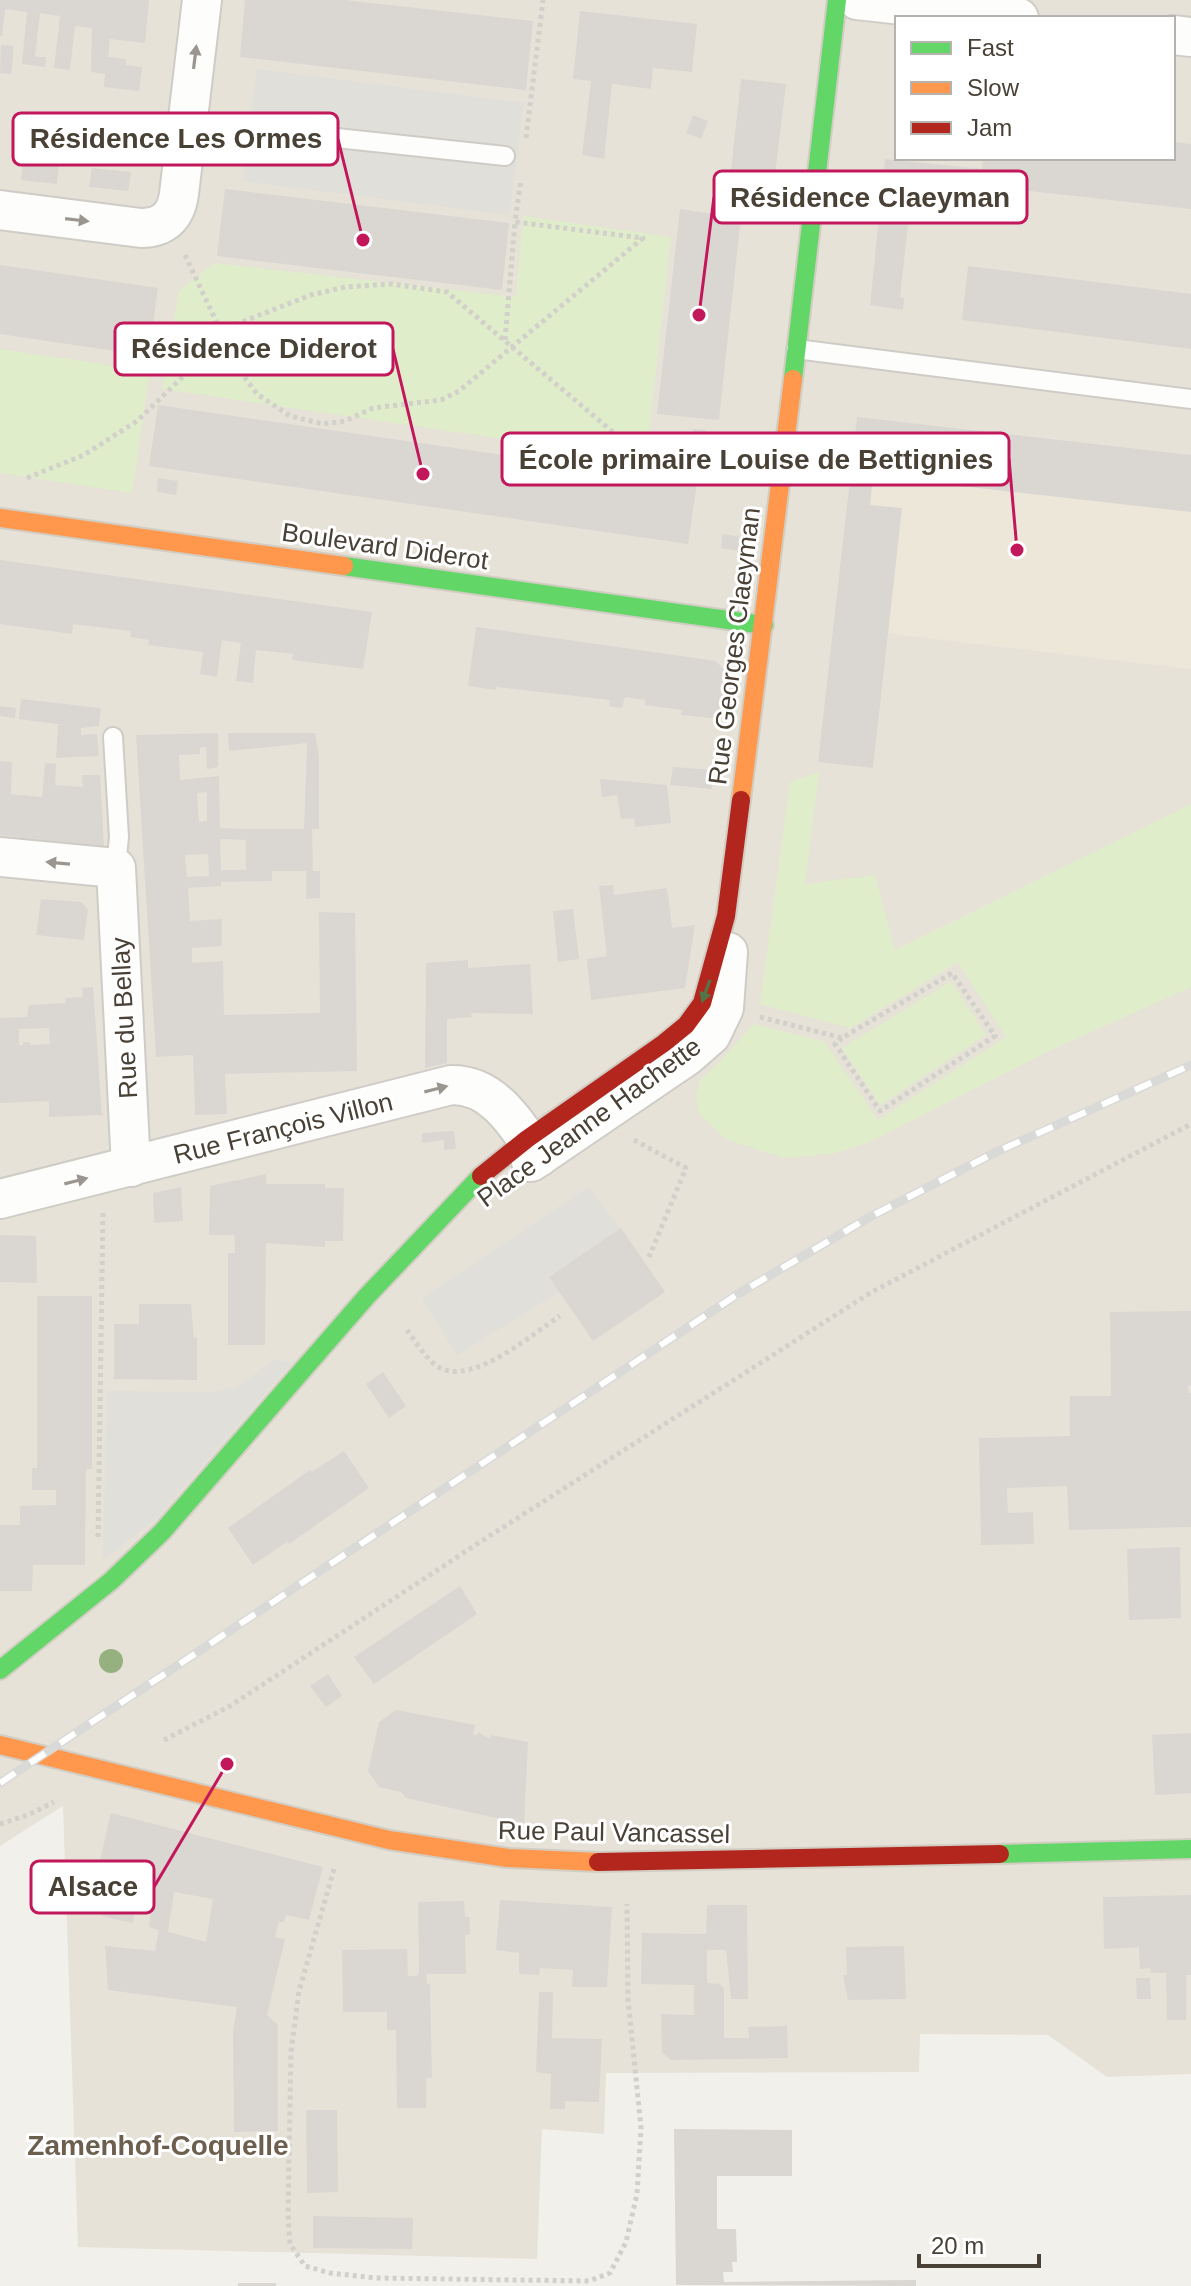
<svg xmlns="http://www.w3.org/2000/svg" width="1191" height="2286" viewBox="0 0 1191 2286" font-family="Arial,sans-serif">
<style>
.residential{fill:#e6e2d8;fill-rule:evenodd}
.education{fill:#ede7da}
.green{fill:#e0edca}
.parking{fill:#e1dfda}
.building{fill:#dad7d2;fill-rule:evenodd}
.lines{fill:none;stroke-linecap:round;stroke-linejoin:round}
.lane-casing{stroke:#cfccc7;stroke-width:22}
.street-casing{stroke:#cfccc7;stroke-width:42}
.fast-casing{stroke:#d2cdc2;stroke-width:22}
.slow-casing{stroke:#d2cdc2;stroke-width:22}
.jam-casing{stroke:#d2cdc2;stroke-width:22}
.path{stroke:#d2d0ca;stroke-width:5;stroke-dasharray:4 4;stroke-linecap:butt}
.lane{stroke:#fdfdfc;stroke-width:18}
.street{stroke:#fdfdfc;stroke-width:38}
.fast{stroke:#63d668;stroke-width:18}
.slow{stroke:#ff974d;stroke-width:18}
.jam{stroke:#b3261e;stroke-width:18}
.rail-casing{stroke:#d9d9d8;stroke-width:9}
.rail{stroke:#fff;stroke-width:6;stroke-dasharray:18;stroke-linecap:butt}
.tree{fill:#95b17f}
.oneway{fill:#9a968f}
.oneway2{fill:#527548}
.labels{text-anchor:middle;stroke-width:6;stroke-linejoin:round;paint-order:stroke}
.street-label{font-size:26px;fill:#494136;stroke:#fff}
.neighbourhood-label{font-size:28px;font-weight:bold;fill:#6c5f4d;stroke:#fff}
.leader{fill:none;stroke:#c2185b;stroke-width:3}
.callout-dot{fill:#c2185b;stroke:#fff;stroke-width:3}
.callout{fill:#fff;stroke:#c2185b;stroke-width:3}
.callout-label{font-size:28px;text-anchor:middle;font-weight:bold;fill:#494136}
</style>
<rect width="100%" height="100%" fill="#f2f0eb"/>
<path class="residential" d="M0,0h1191v2074l-84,3 -59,-42 -128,-1 -1,38 -313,1 -2,61 -62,-5 -5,130 -459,-12 -15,-441 -63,40zM897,18h276v140h-276z"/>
<path class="education" d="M857,417l334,38v214l-357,-42z"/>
<g class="green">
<path d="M523,216l148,21 -25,223 -484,-71 17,-98 35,-28 302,34z"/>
<path d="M0,349l150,22 -18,122 -132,-20z"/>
<path d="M819,772l-14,112 70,-9 20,75 296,-146v183l-142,64 -179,91 -38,12 -48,4 -58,-19 -27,-25 -3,-19 5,-16 19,-17 33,-38 71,17 54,79 128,-83 -48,-75 -108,66 -90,-24 30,-222z"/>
<path d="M951,981l35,54 -106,70 -38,-57z"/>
</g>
<g class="parking">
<path d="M257,69l267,34 -15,112 -266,-34z"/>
<path d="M588,1187l44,56 -73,49 -102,63 -35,-57z"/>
<path d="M276,1359l15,5 -135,155 -53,41 4,-169 105,1 25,-5z"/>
</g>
<g class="building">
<path d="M0,0h149l-4,43 -35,-4 -2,18 18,2v6l16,2 -3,24 -35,-4 1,-13 -14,-2 1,-44 -17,-2 -5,44 -16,-2 6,-52 -20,-3 -5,44h11l-1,10 -23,-3 5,-52 -22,-3 -3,27h-2z"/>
<path d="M245,0h100l188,21 -7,69 -286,-33z"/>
<path d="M580,11l117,13 -5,48 -39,-4 -2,21 -39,-5 -8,75 -22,-4 9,-74 -18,-2z"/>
<path d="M1,45l13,1 -3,28 -11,-1z"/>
<path d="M741,79l45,5 -13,108 -44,-4z"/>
<path d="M693,115l15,6 -7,18 -15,-6z"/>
<path d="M1173,142l18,2v65l-206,-23 -1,11 -5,-1 -2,16 -67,-6 -10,91 4,1 -1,12 -33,-5 15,-146 97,10 1,-11h190z"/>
<path d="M25,143l36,4 -4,37 -36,-4z"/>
<path d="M92,168l39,4 -3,19 -39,-4z"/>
<path d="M225,189l284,34 -7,67 -285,-34z"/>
<path d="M714,206l10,1 -1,7 18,2 -22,204 -62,-6 23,-205 33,5z"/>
<path d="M0,265l158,23 -9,68 -149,-22z"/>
<path d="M968,266l223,28v55l-229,-29z"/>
<path d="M158,405l539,78 -9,61 -539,-78z"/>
<path d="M857,417l334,38v57l-318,-36 -3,29 32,3 -29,260 -55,-6z"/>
<path d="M693,429l13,1 -1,19 -14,-1z"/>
<path d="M158,478l20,3 -2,14 -19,-3z"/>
<path d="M722,534l19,3 -2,14 -18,-3z"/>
<path d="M0,560l372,52 -9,57 -71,-9 1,-6 -37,-4 -3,33 -17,-2 5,-38 -19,-3 -5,37 -17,-3 3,-22 -55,-7 1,-5 -19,-3 1,-6 -58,-7 -1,10 -72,-10z"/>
<path d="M476,627l240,34 10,11 -6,47 -39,-4 1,-5 -37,-5 1,-5 -21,-3 -3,11 -13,-2 1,-6 -114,-13v3l-28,-4z"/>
<path d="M21,699l80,9 -2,18 -18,2v7l16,-1 2,22 -43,2 2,-33h6l-45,-6z"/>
<path d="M0,706l16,2 -1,10 -15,-2z"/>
<path d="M218,733v34l-11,2 -1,-22 -6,1v6l-21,1 1,25 39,-4 1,52 27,1h57l3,-86 -78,8 -1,-18h87l4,23v73h-7l1,42h7v27l-14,1v-28h-34v10l-51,1v4l-33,2 2,33 32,-2v27l-30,2v15l31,-2 1,54 96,-2 -1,-101 36,1 2,158 -132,3 2,40 -32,1 -2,-60 -37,2 -20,-322zM207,792v29l-8,1 -2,-29zM220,839l26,1v30h-25zM208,854l1,22 -22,1 -2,-22z"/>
<path d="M0,761l12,1 -1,32 31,3 3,-34 11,1 -1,21 28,2 -1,-12h18l4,72 -104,-12z"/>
<path d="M673,767l41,3 -2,19 -42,-4z"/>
<path d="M600,779l67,6 4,38 -36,4 -1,-9 -13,1 -4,-24 -15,2z"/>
<path d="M613,885l1,10 53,-7 5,40 23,-3 -10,63 -94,12 -4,-41 20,-3 -8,-70z"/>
<path d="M41,899l40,3 7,7 -4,31 -48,-5z"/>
<path d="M573,909l6,50 -21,3 -5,-51z"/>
<path d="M468,960v8l62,-4 3,50 -62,-1 1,4 -25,2v44l-22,5 1,-105z"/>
<path d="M93,987l9,128 -53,2v-16l-49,2v-85l27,-1 2,-12 37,-2 -1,-5 18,-1 -1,-9zM49,1028l1,16 -20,1v-3h-7v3h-4v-16z"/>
<path d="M454,1131l2,18 -12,1v-10l-22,3v-10z"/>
<path d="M266,1174v10h59v4h19l-1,53h-18v6l-59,-4 -1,102h-37v-92h7l-1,-18h-25l1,-49z"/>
<path d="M181,1187l2,34 -29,2 -1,-30z"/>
<path d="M621,1228l44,64 -72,49 -44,-64z"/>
<path d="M0,1235l36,1 1,47 -37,-1z"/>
<path d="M37,1296h55v173h-6l-1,96h-52l-1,26h-32v-66h20v-19l36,-1v-15h-24v-22h5z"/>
<path d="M139,1304h52l3,34 3,-1v43l-83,-1v-55h25z"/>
<path d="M1191,1311v75h-3l1,7h2v134l-122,3 -2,-44 -60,2 1,25 25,-1 1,32 -53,1 -2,-107 91,-2v-40h41l-1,-84z"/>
<path d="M383,1372l23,34 -17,12 -23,-34z"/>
<path d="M344,1451l25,37 -80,56 -1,-3 -35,24 -25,-37 82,-58 2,2z"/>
<path d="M1180,1547l1,71 -52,2 -2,-71z"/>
<path d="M460,1586l17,28 -103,70 -20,-27z"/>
<path d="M328,1674l14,22 -16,11 -16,-21z"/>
<path d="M396,1710l79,15 -2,10h4l1,-3 12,7 1,-4 37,7 -4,82 -118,-26 -5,-6 -22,-5 -11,-16 11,-49z"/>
<path d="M1191,1733v60l-36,2 -3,-60z"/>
<path d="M111,1813l212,54 -14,53 -23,-5 -2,7h-5l-4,15 10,2 -18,76 11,10v106l-44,1 -1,-101 4,-24 -129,-17 -3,-44 50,5 4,-21 -10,-3 4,-31 -15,-4 -5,31 -31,-7 1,-54 -3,-2zM174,1892l39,7 -7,43 -38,-10z"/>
<path d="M1191,1895v80h-5v45h-19l-1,-47h-15l-1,-5 -10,1 -1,-22 -35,2 -1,-52z"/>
<path d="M500,1900l112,7 -5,80h-35l1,-17 -33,-2 -1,7 -20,-1v-21l-23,-3z"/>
<path d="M464,1901l1,16h5v18h-5l1,39h-40l1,10h3l2,94h-6v30h-29l-1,-78h-9v-18h-44l-1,-62 65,-1 1,27h8l3,-3 -1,-71z"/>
<path d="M707,1905h40l1,94h-17l-5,-49h-19v33l13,1 4,4v50h25l-1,-11 39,-1 1,32 -117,2 -9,-8 -1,-38 33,1v-30l-53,-1 1,-51 64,1z"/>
<path d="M904,1946l2,53 -58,1 -5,-25h4l-1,-28z"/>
<path d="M1136,1978h14l1,21h-14z"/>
<path d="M539,1992h14l-1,46 50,1 -3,63 -34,-1v8h-15l1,-35 -15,-2z"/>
<path d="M306,2110h31l1,82 -31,1z"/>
<path d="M674,2129l118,1v46h-75v53h19l1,33h-5l1,10h-10l1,10 192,-2v6l-240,-1z"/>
<path d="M313,2216l100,2 -1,31 -99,-1z"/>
<rect x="238" y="2283" width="38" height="3"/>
</g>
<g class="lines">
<g class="lane-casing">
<g id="lane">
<path d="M187,122l318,34"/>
<path d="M796,349l395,50"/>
<path d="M113,737l6,100 -3,31"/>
</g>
</g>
<g class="street-casing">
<g id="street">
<path d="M857,0l162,18"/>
<path d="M1173,35l18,2"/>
<path d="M0,210l141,18c23,0 35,-12 38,-34l23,-194"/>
<path d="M0,857l116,11 15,299"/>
<path d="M531,1162l156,-106 24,-21 13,-27 4,-56"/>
<path d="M0,1199l451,-114c43,-1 66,40 88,72"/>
</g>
</g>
<g class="fast-casing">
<g id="fast">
<path d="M793,379l44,-379"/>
<path d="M344,566l420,59"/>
<path d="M0,1670l111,-89 51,-49 205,-236 114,-120"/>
<path d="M1000,1854l191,-5"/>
</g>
</g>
<g class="slow-casing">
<g id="slow">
<path d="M0,518l344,48"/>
<path d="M741,800l52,-421"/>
<path d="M0,1745l389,95 119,18 90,4"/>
</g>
</g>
<g class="jam-casing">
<g id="jam">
<path d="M481,1176l46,-37 137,-96 22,-18 16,-22 24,-87 15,-116"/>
<path d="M598,1862l402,-8"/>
</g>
</g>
<g class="path">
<path d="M526,138l17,-138"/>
<path d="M185,255l54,115 18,24 33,22 33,8 22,-3 28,-13 68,-8 18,-9 184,-153 -128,-16 6,-42"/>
<path d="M505,340l10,-118"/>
<path d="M27,478l57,-23 53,-34 58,-56 26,-35 90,-35 34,-8 47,-3 55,8 199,168 94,12"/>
<path d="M760,1017l82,21 110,-65 43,63 -115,75 -45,-67 7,-6"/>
<path d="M634,1140l52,28 -37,89"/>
<path d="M407,1330c9,12 20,31 33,38 34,17 92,-34 120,-52"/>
<path d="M98,1537l5,-326"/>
<path d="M164,1740l66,-34 250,-164 390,-249 321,-169"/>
<path d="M0,1824l28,-9 26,-13"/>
<path d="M334,1869l-35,122 -8,61 -3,162 2,30 15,22 25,7 46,5 213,3 21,-8 16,-31 11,-48 4,-66 -13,-129 -1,-95"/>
</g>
<use href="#lane" class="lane"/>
<use href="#street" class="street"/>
<use href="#fast" class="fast"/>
<use href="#slow" class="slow"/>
<use href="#jam" class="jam"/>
<g class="rail-casing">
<path id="rail" d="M0,1783l738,-489 130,-76 128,-66 195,-87"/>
</g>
<use href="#rail" class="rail"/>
</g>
<circle class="tree" cx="111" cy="1661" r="12"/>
<defs><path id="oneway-solid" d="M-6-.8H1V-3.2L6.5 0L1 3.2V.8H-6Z" transform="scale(2)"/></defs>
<g class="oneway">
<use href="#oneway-solid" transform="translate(195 57) rotate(-83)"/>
<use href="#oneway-solid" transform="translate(77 220) rotate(7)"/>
<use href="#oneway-solid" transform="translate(58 863) rotate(-175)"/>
<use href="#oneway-solid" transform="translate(436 1089) rotate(-14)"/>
<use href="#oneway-solid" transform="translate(76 1181) rotate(-14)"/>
</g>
<use class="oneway2" href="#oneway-solid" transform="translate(706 991) rotate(110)"/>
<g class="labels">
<g class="street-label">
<text transform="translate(385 546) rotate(8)" y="9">Boulevard Diderot</text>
<text transform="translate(734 646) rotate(-83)" y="9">Rue Georges Claeyman</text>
<text transform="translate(124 1018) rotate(-93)" y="9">Rue du Bellay</text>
<text transform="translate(589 1122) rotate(-36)" y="9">Place Jeanne Hachette</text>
<text transform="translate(283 1128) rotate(-14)" y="9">Rue François Villon</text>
<text transform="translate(614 1832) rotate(1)" y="9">Rue Paul Vancassel</text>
</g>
<g class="neighbourhood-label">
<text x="158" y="2155">Zamenhof-Coquelle</text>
</g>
</g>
<path class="leader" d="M363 240L338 139M699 315L714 197M423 474L393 349M1017 550L1009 459M227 1764L154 1887"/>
<g class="callout-dot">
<circle cx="363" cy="240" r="8"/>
<circle cx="699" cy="315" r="8"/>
<circle cx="423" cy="474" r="8"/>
<circle cx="1017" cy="550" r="8"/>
<circle cx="227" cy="1764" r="8"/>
</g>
<g class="callout">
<rect x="13" y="113" width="325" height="52" rx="8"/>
<rect x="714" y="171" width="313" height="52" rx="8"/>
<rect x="115" y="323" width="278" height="52" rx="8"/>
<rect x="502" y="433" width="507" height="52" rx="8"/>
<rect x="31" y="1861" width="123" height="52" rx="8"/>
</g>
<g class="callout-label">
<text x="176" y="148">Résidence Les Ormes</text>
<text x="870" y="207">Résidence Claeyman</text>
<text x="254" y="358">Résidence Diderot</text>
<text x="756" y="469">École primaire Louise de Bettignies</text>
<text x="93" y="1896">Alsace</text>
</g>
<rect x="895" y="16" width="280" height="144" fill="#ffffff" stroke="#b6b3af" stroke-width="2"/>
<rect x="911" y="42" width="40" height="12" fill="#63d668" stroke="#b6b3af" stroke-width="2"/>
<text x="967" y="56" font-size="24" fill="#494136">Fast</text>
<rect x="911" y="82" width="40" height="12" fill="#ff974d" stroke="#b6b3af" stroke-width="2"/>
<text x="967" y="96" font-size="24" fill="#494136">Slow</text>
<rect x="911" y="122" width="40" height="12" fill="#b3261e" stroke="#b6b3af" stroke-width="2"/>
<text x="967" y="136" font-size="24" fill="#494136">Jam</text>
<path d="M919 2254v12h120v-12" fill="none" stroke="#494136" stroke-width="4"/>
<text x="931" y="2254" font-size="24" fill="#494136" stroke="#ffffff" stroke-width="6" paint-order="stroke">20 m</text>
</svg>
